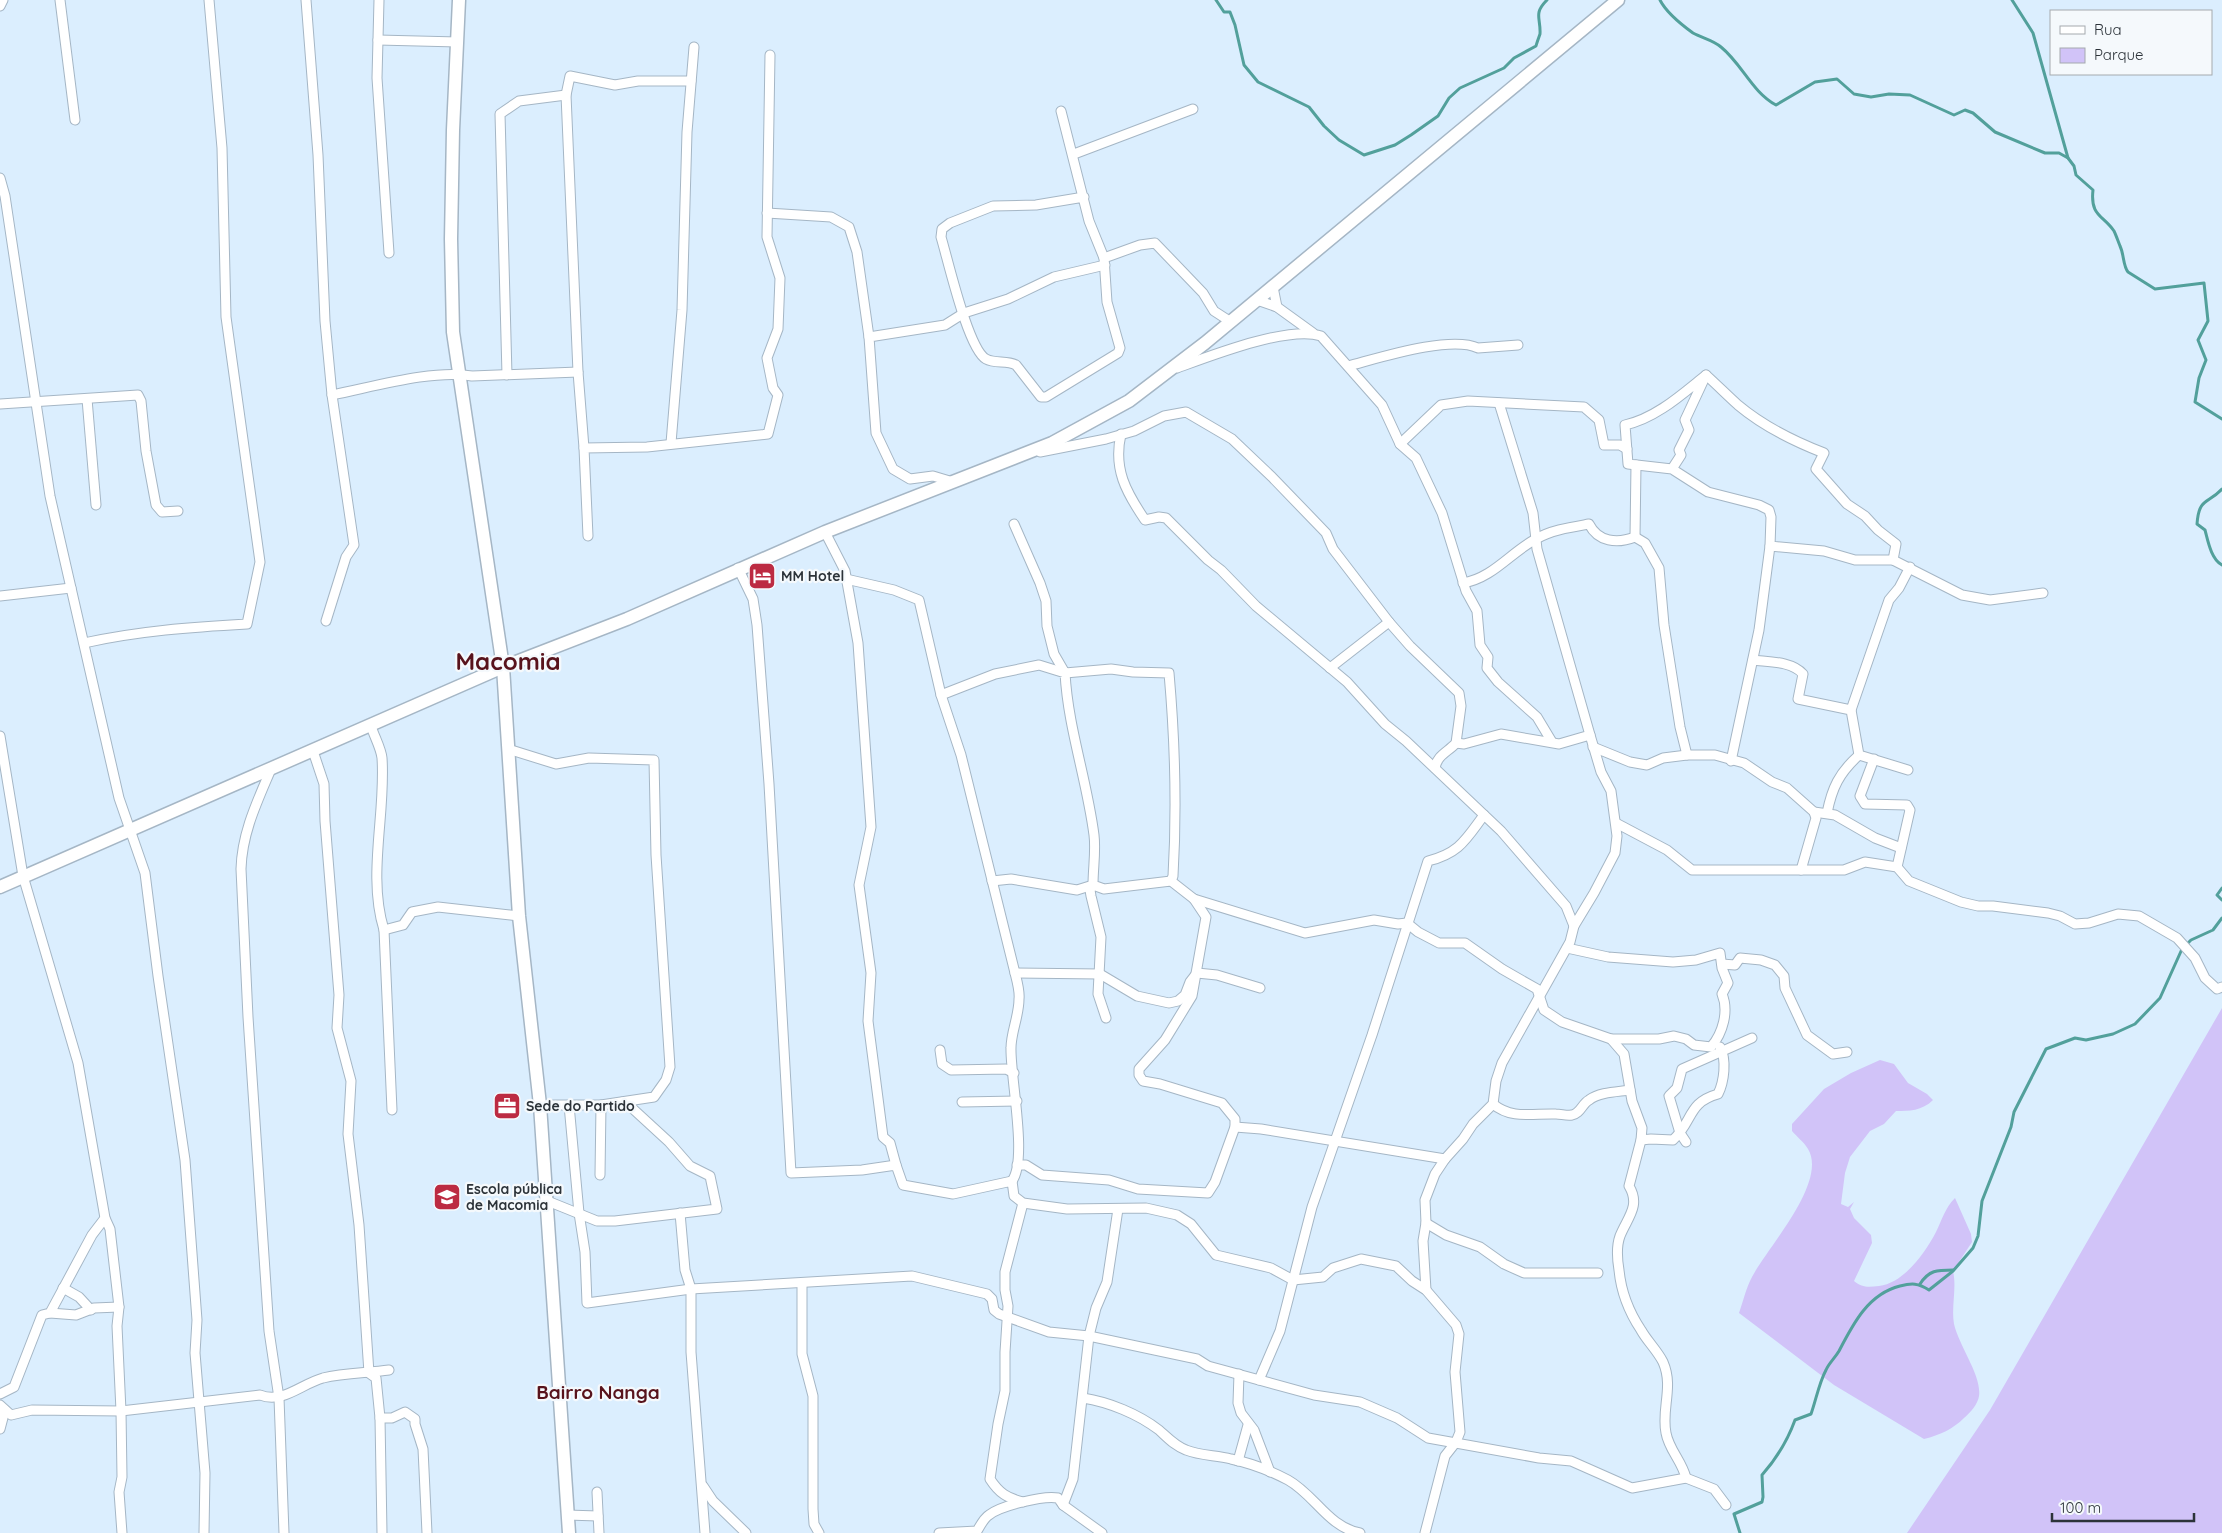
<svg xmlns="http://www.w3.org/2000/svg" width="2222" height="1533" viewBox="0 0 2222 1533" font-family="Quicksand,sans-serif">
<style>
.green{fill:#d1c3f8}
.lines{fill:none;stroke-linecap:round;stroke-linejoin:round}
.stream{stroke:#52a09b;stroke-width:3}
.street-casing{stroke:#a5b6c5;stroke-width:11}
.secondary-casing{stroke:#a5b6c5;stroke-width:15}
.street{stroke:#fff;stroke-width:9}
.secondary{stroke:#fff;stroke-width:12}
.labels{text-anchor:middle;stroke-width:4.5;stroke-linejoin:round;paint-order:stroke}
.poi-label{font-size:14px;font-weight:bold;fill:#2c3339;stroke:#f5f9fc;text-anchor:start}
.district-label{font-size:19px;font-weight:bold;fill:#58131c;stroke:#f5f9fc}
.town-label{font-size:24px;font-weight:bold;fill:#58131c;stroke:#f5f9fc}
</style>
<rect width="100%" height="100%" fill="#dbeefe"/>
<g class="green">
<path d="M2222,1008v525h-315l83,-123z"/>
<path d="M1880,1060l14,4 14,19 19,11 6,6c-11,11 -24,11 -37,11l-12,13 -14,7 -20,26 -5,16 -4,31 7,3 6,-5 -4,7 4,9 17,17 1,8 -18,38c8,7 15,6 25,5 25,-3 46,-33 57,-54 6,-12 9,-24 19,-34l16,36 1,8 -19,29c4,17 -2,36 1,53 5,22 28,52 25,72 -1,8 -9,17 -15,22 -11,11 -24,17 -40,21l-90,-54 -95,-72c4,-11 7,-25 13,-36 15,-29 76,-95 56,-128 -4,-7 -11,-12 -16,-18v-7l32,-35 27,-16z"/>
</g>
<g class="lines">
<g class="stream">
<path d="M1216,0l8,12h6l5,13 9,40 14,17 51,25 15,19 15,14 25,15 31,-10 16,-10 27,-19 11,-18 11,-10 44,-20 10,-10 22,-12c1,-4 3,-9 4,-12 1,-16 -7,-20 7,-34"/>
<path d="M1660,0c6,12 22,25 33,33 9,5 20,7 28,14 21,17 31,45 55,58l39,-23 22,-3 17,15 17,3 18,-3 21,1 44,20 11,-5 8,3 22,19 50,21h14l9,5 6,8 2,9 17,15c-3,26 10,25 21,41 2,4 4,10 6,15 4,8 3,20 8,26l27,17 49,-6 4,38 -10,19 8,20 -7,18 -4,24 27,17"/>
<path d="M2012,0l21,33 35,125"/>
<path d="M2222,489c-14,15 -23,8 -25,35l8,6c3,11 6,29 17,35"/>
<path d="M2222,888l-5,7 5,5"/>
<path d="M1920,1284c9,-14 17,-14 33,-14"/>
<path d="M1740,1533l-6,-19 28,-12 1,-5 -1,-22c15,-17 25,-33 33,-55l16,-6c5,-14 8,-31 15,-44 3,-7 9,-12 13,-19 14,-27 29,-57 61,-65 12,-3 18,-3 29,4l24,-19 20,-23 5,-12 4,-35 29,-74 3,-15 32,-63 29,-11 11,2 27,-6 22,-10 25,-26 22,-49 9,-9 22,-10 9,-12"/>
</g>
<g class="street-casing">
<g id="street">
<path d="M60,0l15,120"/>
<path d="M306,0l12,155 7,166 7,74 22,150 -8,12 -20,64"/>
<path d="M379,0l-2,78 12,175"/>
<path d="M0,6l3,-6"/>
<path d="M378,40l80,2"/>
<path d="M1061,111l28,110 15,37 3,44 13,46 -2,5 -72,44h-5l-25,-32c-9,-5 -21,-1 -30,-6 -18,-10 -38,-99 -45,-122l1,-8 8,-6 43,-17 43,-1 48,-8"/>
<path d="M1074,154l119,-45"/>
<path d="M0,178l5,18 45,300 69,302 26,75 13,103 27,184 12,160 -2,33 10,120 -1,60"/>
<path d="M767,213l64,4 18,10 8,25 12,85"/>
<path d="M1104,258l36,-13 15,-2 48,50 11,18 17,11"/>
<path d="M1273,287l4,20"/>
<path d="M1257,300l20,7 36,26"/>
<path d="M1348,366c31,-8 102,-31 130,-18l40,-3"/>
<path d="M1177,368c33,-12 112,-43 144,-32l61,69 18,39 16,14 26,55 24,78 11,20 3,34 8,12 -1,11 11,14 39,35 15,25"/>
<path d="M507,375l-7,-261 19,-13 47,-6"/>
<path d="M1706,375c11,10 21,20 32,30 25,21 55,36 86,48l-8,16 31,35 18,12 13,14 18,14 -3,16"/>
<path d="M332,395c41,-8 101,-26 140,-19l106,-4"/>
<path d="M87,399l9,106"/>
<path d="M0,404l138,-9 3,6 5,50 10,54 6,7 16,-1"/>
<path d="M1121,434c-8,35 5,58 24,86l14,-3 7,1 42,42 13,10 35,36 91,76 38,42 21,17 95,90 65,75 8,20"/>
<path d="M671,443l11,-133 5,-178 7,-85"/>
<path d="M1400,444l41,-39 27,-4 116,6 15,13 5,25h16l7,4"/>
<path d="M584,448l-6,-76 -12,-277 4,-19 45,9 23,-4h53"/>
<path d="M1040,452l66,-13 28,-8 30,-15 22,-4 46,27 40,38 54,56 7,16 56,73 21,24 49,47 2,13 -5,37c-8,9 -19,12 -21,25"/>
<path d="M1672,469l9,-14 -2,-5 10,-20 -4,-10 21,-45c-25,20 -50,43 -81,50l3,39 44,5 36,23 51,13 10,5 2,7 -1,29 54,5 31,9h38l69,35 28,5 53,-7"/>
<path d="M953,482l-20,-6 -23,3 -17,-10 -17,-36 -7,-96 76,-12 19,-12 44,-14 46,-22 51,-12"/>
<path d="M1014,524l26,59 6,18 1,25 7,28 11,19 46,-4 22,3 36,1c6,68 8,135 4,203l-2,5"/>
<path d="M825,532l20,39 13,72 13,184 -12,58 12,88 -3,48 15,116 7,6 6,22"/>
<path d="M588,536l-4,-88 63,-1 121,-13 10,-39 -5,-7 -6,-30 11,-29 2,-51 -13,-41 3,-182"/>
<path d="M1635,537l10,6 14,25 5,57 16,102 7,28"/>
<path d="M738,568l15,31 4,26 12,159 22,389 71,-3 34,-5 7,20 50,9 59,-13 2,15 9,7 44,6 79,-1 31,7 14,9 25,31 55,13 22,12 30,-3 10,-9 28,-9 35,7 16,15 14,9 30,35 3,9 -4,38 5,60 -4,10 -11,14 -20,77"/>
<path d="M846,579l48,11 25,10 22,95 20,60 54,218c2,8 5,18 4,26 0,17 -8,33 -8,49 -1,28 17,112 1,133"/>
<path d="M1463,583c30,-5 48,-31 73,-44 15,-9 36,-12 53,-15 9,18 28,20 46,13l1,-72"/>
<path d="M0,596l71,-8"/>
<path d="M84,643c54,-12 108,-16 163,-19l13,-62 -34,-245 -4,-169 -13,-148"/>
<path d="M1753,660c15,2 39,1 50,14l-5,25 53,11 8,45 49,15"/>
<path d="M1330,668l59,-46"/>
<path d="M941,695l54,-21 44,-9 26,8c3,55 22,107 29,162 2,16 -1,33 -1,50l11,4 67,-8 23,18 111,34 69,-13 24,4 9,-1 11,9 21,11h26l37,26 35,20 7,21 18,12 49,17 13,15 8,47 10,27 -1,12 -12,46c12,20 -2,32 -9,50 -4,11 -3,22 -1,34 2,21 10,42 22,60 6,11 16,20 22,32 11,25 -2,47 3,71 3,17 16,28 20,45"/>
<path d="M1851,710l38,-110 10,-12 11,-21"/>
<path d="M371,726c3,10 10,22 11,32 4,56 -15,117 2,172l8,180"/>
<path d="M0,736l23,140 55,187 27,155 5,11 9,78 -2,19 4,85 1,66 -3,15 3,41"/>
<path d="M1456,743l8,1 37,-10 58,10 31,-9 -53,-186 -4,-36 -34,-110"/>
<path d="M1593,747l37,15 17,3 16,-7 24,-3h28l29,8 28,19 15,6 27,24 2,6 -15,52"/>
<path d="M508,749l48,15 33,-6 65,2 2,95 14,212 -4,13 -12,17 -53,8h-61"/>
<path d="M313,751l11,33 1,37 14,174 -2,33 14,53 -3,53 11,91 10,148 7,5 4,40h12l13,-6 10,7v5l8,25 4,84"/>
<path d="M1874,759l-14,37 5,8 42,1 3,5 -13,57"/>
<path d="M1731,761l28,-131 11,-84"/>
<path d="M271,769c-14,33 -29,64 -30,100l7,148 21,314 10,67 5,135"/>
<path d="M1814,812l21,3 40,23 26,10"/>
<path d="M1827,813c5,-25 12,-40 32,-58"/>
<path d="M1616,823l51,27 25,20h152l21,-8 32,5 12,14 52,21 17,4h15l55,7 12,3 15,8 14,-1 29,-9 21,2 38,22 18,20 10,20 12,11 5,-2"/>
<path d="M992,881l19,-2 66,11 16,-5"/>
<path d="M1093,885l-3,5 1,6 10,41 -3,57 8,24"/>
<path d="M384,930l19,-5 9,-13 26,-5 81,9"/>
<path d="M1567,948l41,9 65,5 23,-2 24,-7 2,15 6,15 -6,11c7,17 1,39 -11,53l-17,-2 -8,-6 -12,-3 -15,3h-48"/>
<path d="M1722,964l13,1 5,-7 21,2 14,5 9,11 1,12 22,47 26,19 14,-2"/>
<path d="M1015,973l85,1 37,22 32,7 9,-2 7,-6 5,-13 7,-9 20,2 43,13"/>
<path d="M940,1050l2,14 9,6 55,-1 8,4"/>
<path d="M962,1102l55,-1"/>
<path d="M1493,1104c19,16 41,9 63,10 5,0 11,2 16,1 8,-1 10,-11 17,-15 11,-8 28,-8 41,-10"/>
<path d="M569,1105l10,108 6,39 2,51 104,-14 221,-13 75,18 5,5 2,11 5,4 50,18 40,4 108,23 11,7 106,29 46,7 37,16 31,20 111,20 32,3 61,27 54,-10 28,11 12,16"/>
<path d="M1235,1127l26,2 184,30"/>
<path d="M1641,1140l10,-1 22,1c21,-20 14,-37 45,-46 6,-12 9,-34 2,-47"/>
<path d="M1686,1142l-6,-9 -11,-37 8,-8 5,-19 70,-31"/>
<path d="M1017,1165h9l16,10 67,5 29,9 70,4 7,-11 20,-55v-8l-13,-16 -62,-19 -17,-3 -4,-6v-6l26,-29 27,-44 14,-79 -12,-18"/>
<path d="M600,1175l1,-70"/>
<path d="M545,1200l52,21h18l102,-12 -7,-33 -20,-10 -21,-24 -37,-34 -10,-6"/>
<path d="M680,1213l5,57 6,19v63l14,181"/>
<path d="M1426,1223l20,12 34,12 24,17 20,9h74"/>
<path d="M802,1283v71l11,42v113l1,15 5,9"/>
<path d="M63,1288l16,9 12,13"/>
<path d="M1426,1290l-3,-49 3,-18 -1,-23 10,-26 10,-15 18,-20 10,-15 20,-20 3,-23 6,-18 68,-121 4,-16 20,-33 21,-40 2,-17 -6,-45 -10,-19 -11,-37"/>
<path d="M50,1313l26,2 18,-7 25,-1"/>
<path d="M1239,1374l-1,29 3,10 13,17 16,42"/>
<path d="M1259,1380l21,-49 32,-124 60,-172 56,-174c32,-8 38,-22 56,-46"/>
<path d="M0,1394l14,-7 28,-72 8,-2 42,-78 13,-17"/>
<path d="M1083,1398c26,4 55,16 76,32 9,8 16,16 27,20 15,6 30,5 45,9 19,4 40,12 57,21 27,15 40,47 72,53"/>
<path d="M0,1405l11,10 21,-5 89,1 139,-16c23,9 41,-11 63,-17 21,-5 45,-5 66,-8"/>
<path d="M380,1418l2,115"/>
<path d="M0,1429l5,-19"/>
<path d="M1238,1461l10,-36"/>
<path d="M703,1486l10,15 33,32"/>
<path d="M597,1492l2,41"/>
<path d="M1023,1502c-16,-4 -24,-9 -33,-23l8,-55 7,-33v-39l3,-46 -3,-16v-18l18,-69"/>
<path d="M1063,1505l10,-26 16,-143 7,-28 11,-26 11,-73"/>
<path d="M567,1515l31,1"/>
<path d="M939,1533l38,-2c3,-5 7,-13 12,-16 11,-9 55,-20 69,-17l5,7 39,28"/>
</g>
</g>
<g class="secondary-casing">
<g id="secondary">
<path d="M459,0l-6,130 -2,109 2,93 50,335 16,249 21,189 29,428"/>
<path d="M0,887l503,-220 124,-48 198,-87 227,-89 77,-42 76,-58 413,-343"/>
</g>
</g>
<use href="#street" class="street"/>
<use href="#secondary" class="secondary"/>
</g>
<defs>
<g id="hotel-square" transform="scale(1.4375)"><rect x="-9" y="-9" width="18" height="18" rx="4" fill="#bc2b42" stroke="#f5f9fc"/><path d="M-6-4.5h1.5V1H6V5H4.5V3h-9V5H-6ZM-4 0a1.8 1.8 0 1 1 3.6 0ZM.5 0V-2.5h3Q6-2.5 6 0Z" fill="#fff"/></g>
<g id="office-square" transform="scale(1.4375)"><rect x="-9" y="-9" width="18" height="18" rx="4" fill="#bc2b42" stroke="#f5f9fc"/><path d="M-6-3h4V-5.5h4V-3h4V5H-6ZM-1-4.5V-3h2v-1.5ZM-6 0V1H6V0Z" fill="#fff"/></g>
<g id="school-square" transform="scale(1.4375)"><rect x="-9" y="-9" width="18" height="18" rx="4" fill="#bc2b42" stroke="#f5f9fc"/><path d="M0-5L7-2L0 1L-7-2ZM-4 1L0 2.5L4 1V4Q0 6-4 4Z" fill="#fff"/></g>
</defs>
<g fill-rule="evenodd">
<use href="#hotel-square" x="762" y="576"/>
<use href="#office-square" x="507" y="1106"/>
<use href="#school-square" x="447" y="1197"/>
</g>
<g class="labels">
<g class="poi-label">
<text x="781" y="581">MM Hotel</text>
<text x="526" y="1111">Sede do Partido</text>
<text x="466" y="1194">Escola pública<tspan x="466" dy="16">de Macomia</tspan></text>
</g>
<g class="district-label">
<text x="598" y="1399">Bairro Nanga</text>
</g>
<g class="town-label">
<text x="508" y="670">Macomia</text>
</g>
</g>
<rect x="2050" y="10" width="162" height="65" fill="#f5f9fc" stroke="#a5aaae"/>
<rect x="2060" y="26" width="25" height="8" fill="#ffffff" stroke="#a5aaae"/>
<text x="2094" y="35" font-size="15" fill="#2c3339">Rua</text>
<rect x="2060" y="48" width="25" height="15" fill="#d1c3f8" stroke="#a5aaae"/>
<text x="2094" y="60" font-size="15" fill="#2c3339">Parque</text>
<path d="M2052 1513v8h142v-8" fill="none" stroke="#2c3339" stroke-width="2.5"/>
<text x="2060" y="1513" font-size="15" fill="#2c3339" stroke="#f5f9fc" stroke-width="4" paint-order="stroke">100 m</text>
</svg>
